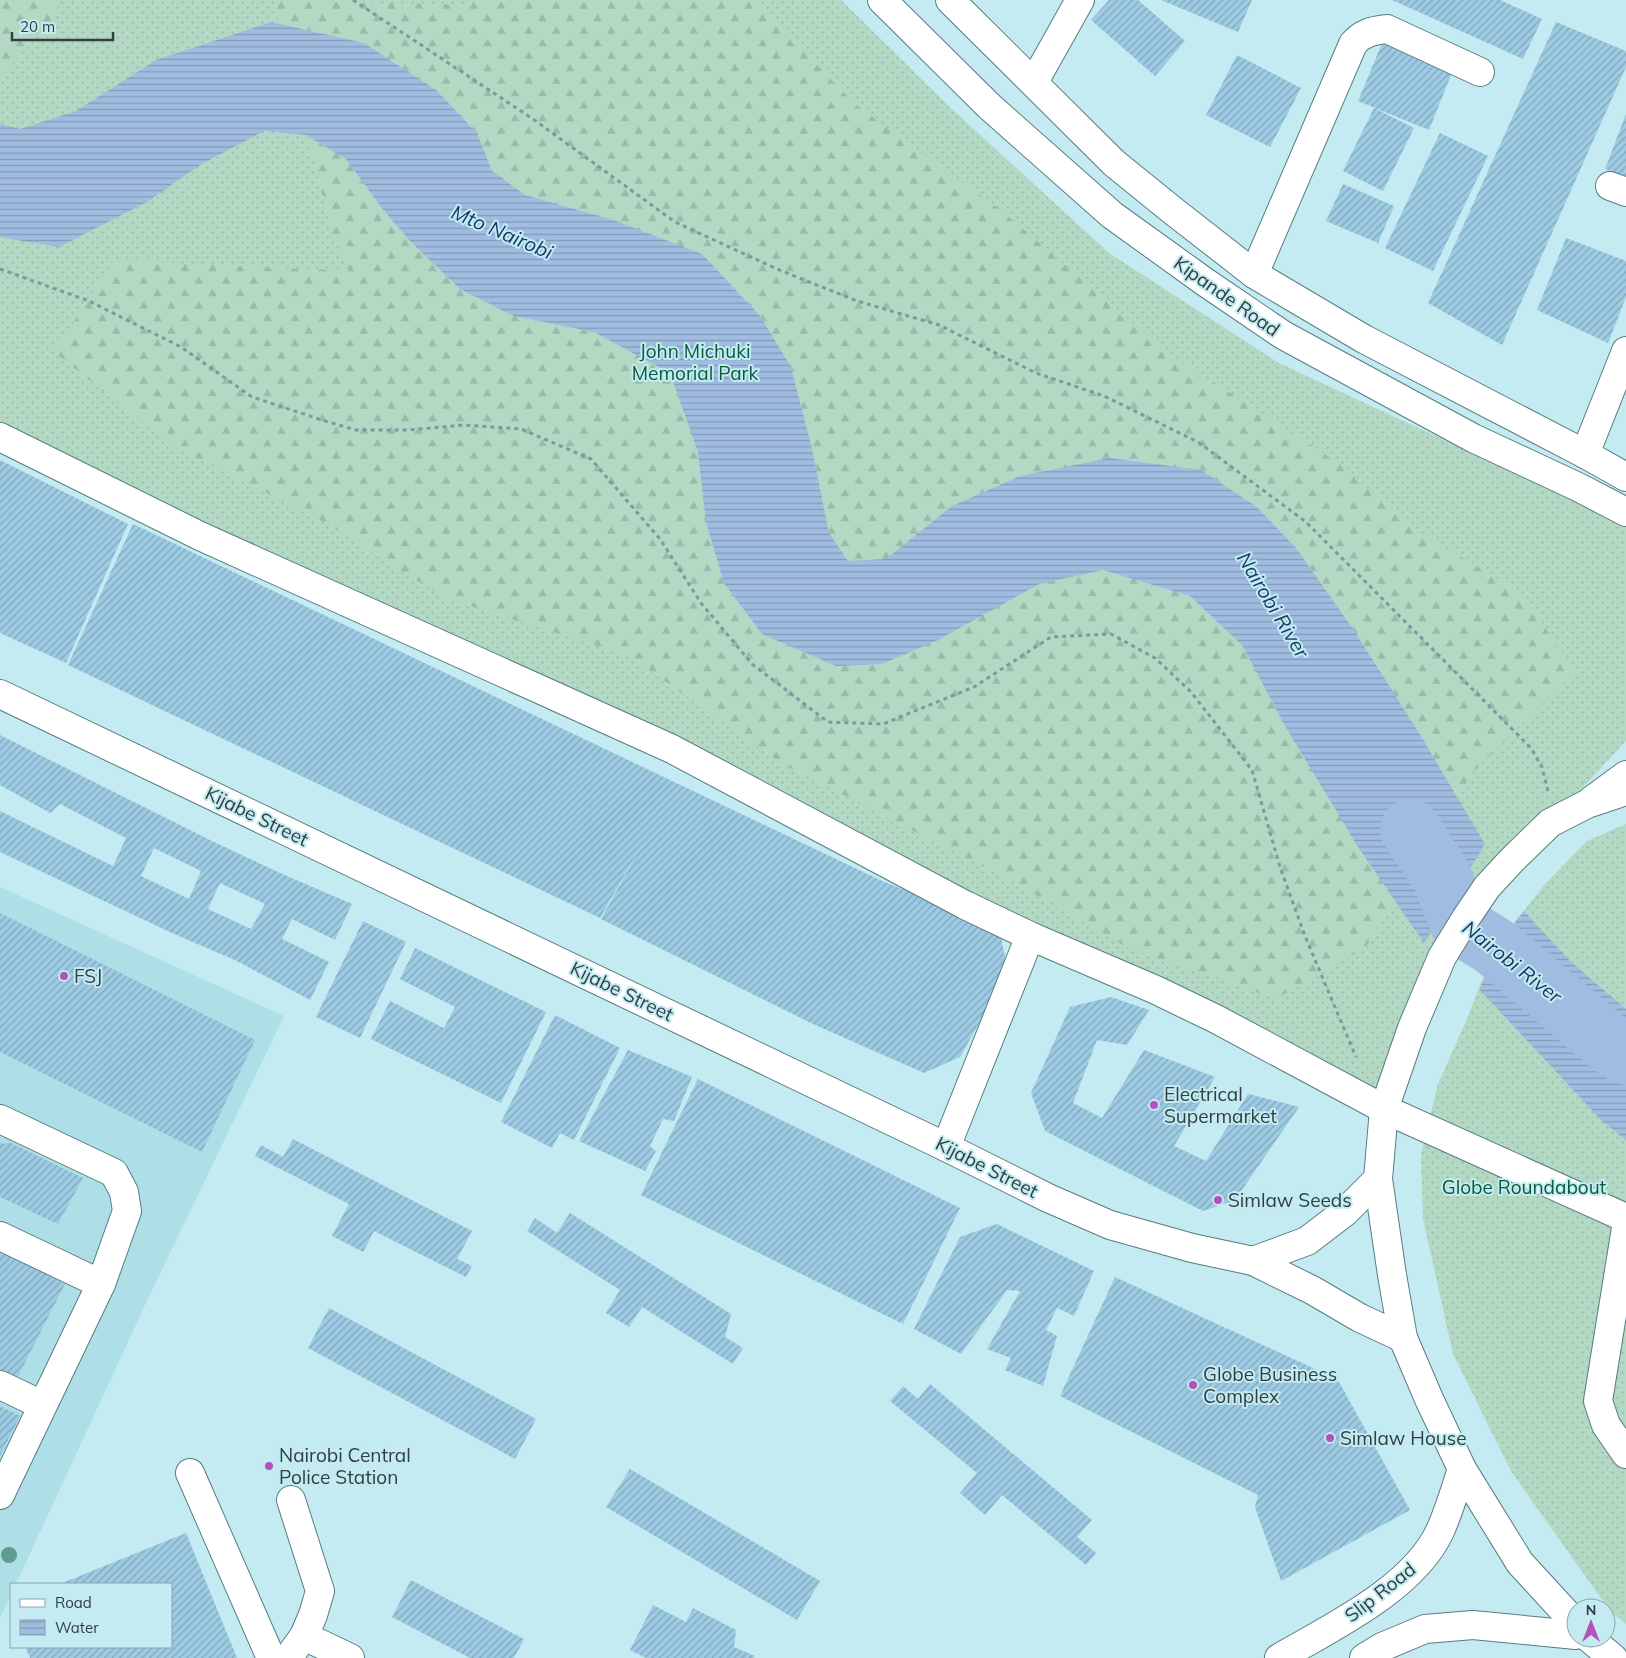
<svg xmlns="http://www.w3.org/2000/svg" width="1626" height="1658" viewBox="0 0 1626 1658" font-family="Mulish,sans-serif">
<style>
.built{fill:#aedfe7}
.grass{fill:url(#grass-dots)}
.forest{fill:url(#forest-firs)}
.water{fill:url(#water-rules)}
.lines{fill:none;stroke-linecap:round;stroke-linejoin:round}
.river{stroke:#a0bce0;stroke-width:60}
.building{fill:url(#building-hatch);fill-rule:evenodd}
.minor-casing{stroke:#577c82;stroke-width:30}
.major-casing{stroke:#577c82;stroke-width:30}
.highway-casing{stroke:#577c82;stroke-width:30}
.path{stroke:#7d999d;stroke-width:3;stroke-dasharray:4 4;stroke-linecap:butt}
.minor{stroke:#fff;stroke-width:28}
.major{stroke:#fff;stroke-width:28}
.highway{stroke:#fff;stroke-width:28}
.tree{fill:#5d9c8e}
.poi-dot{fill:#b252ba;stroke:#c3ebf1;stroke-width:2}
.labels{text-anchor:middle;stroke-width:4;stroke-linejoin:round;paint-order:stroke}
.street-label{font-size:19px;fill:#304042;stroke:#c3ebf1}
.park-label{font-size:19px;fill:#095b3d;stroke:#c3ebf1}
.poi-label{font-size:19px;fill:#304042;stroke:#c3ebf1;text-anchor:start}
.water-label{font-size:20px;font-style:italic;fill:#153b68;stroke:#c3ebf1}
</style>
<defs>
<pattern id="grass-dots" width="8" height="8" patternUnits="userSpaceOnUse" patternTransform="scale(1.25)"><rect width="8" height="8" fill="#b3d9c4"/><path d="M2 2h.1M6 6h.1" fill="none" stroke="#9abbaa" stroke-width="1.8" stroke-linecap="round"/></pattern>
<pattern id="forest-firs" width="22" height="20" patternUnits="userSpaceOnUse" patternTransform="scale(1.25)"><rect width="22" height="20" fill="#b3d9c4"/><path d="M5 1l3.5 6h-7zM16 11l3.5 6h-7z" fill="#9abbaa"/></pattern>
<pattern id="water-rules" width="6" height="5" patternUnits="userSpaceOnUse" patternTransform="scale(1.25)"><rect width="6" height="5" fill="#a0bce0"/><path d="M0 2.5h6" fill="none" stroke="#839ab7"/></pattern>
<pattern id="building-hatch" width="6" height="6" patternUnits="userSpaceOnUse" patternTransform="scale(1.25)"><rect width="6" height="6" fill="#9dcbe4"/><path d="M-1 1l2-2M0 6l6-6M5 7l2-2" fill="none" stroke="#80a6ba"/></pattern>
</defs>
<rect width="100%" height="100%" fill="#c3ebf1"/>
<path class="built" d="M0,887l284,129 -139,289 -129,279h-5v10l-11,24z"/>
<g class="grass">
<path d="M0,0h841l111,109 157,144 170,110 347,162v216l-76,82 -38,37 -137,244 -159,-85 -1216,-577z"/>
<path d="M1626,824v800l-16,-13 -99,-140 -58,-117 -30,-135 -2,-65 17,-70 29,-65 28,-72 50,-63 42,-43z"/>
</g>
<g class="forest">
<path d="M0,0h62l-9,18 -53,59z"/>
<path d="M273,0l199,5 -6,-5h288l101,104 147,107 164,140 180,117 61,56 114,69 54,78 -102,101 -107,175 -90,52 -148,-51 -113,-65 -231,-118 -155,-109 -184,-58 -121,-76 -155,-78 -115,-92 60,-92 235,11 -18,-42z"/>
</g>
<g class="water">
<path d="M271,22l93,21 72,47 41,43 15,38 33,24 91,26 86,33 58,62 31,51 21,82 17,84 19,28 38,-2 66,-53 68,-30 90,-18 91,12 56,37 39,41 59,84 64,101 66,111 -61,99 -66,-96 -73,-121 -43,-81 -52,-49 -87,-26 -64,14 -101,56 -56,24 -46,2 -74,-32 -38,-51 -18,-61 -8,-70 -28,-79 -76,-41 -80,-16 -54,-27 -50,-48 -29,-34 -35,-48 -40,-24 -42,-4 -64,34 -53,37 -88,45 -59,-10v-113l20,5 56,-18 80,-51z"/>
<path d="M1524,911l46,50 56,48v131l-25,-20 -122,-131 37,-68z"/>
</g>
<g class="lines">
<path class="river" d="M1410,829l32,48 18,48 35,22 116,98 15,10"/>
</g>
<g class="building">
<path d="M1109,0h29l47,41 -30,35 -64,-56z"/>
<path d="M1161,0h91l-14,32z"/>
<path d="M1392,0h108l42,19 -19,40z"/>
<path d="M1556,22l70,29v16l-124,278 -74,-42z"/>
<path d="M1383,41l70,29 -24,60 -71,-29z"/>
<path d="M1237,55l64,33 -31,59 -64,-32z"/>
<path d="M1374,108l40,20 -31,63 -40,-20z"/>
<path d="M1626,114v64l-21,-9z"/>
<path d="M1440,133l48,23 -55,115 -48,-23z"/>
<path d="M1343,184l51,22 -16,37 -52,-22z"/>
<path d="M1566,238l60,23v36l-18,46 -71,-33z"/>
<path d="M0,460l128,64 -62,139 -66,-30z"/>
<path d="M133,524l749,357 93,37 26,19 7,35 -48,85 -36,16 -111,-49 -212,-105 47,-85 -48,84 -532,-253z"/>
<path d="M0,735l214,107 66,31 72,31 -17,36 -43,-21 -10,20 47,23 -19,38 -73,-39 -65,-28 -172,-81v-41l113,55 13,-28 -66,-34 -10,9 -50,-28zM154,848l47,23 -12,28 -48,-23zM220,883l45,21 -14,25 -43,-20z"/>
<path d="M0,913l255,127 -53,112 -202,-100z"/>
<path d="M363,921l43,21 -46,96 -44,-21z"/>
<path d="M415,948l131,64 -45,91 -130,-64 19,-38 54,27 11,-21 -55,-28z"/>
<path d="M1111,997l38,13 -22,35 -30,-5 -24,63 29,15 42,-68 71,27 -41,69 32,15 42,-67 51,13 -64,93 -32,11 -158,-80 -14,-38 39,-86z"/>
<path d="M555,1015l65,33 -46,92 -14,-7 -8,15 -51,-26z"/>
<path d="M628,1050l64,27 -18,44 -11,-2 -13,27 6,5 -11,20 -66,-30z"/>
<path d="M698,1079l262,129 -57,116 -262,-129z"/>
<path d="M293,1139l179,92 -15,28 15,7 -6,11 -92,-46 -11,21 -31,-16 17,-32 -94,-48 6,-11 22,12z"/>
<path d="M0,1142l4,2 5,-2 74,36 -25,46 -58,-27z"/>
<path d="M570,1213l161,101 -6,23 18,11 -10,16 -91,-57 -13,20 -23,-14 14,-23 -93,-59 8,-13 22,15z"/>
<path d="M997,1224l97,47 -20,45 -17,-8 -11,22 11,6 -14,50 -38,-16 6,-12 -24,-9 33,-58 -13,-1 -46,64 -47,-25 46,-92z"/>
<path d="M0,1251l65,33 -48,94 -17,-8z"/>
<path d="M1115,1277l211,97 13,8 71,128 -129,71 -26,-74 3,-12 -198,-99z"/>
<path d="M329,1308l207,111 -21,40 -207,-111z"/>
<path d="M930,1384l162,136 -15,17 19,16 -10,12 -84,-70 -17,20 -25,-22 17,-20 -87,-72 13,-15 15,13z"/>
<path d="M0,1406l20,10 -20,40z"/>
<path d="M630,1469l190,112 -23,39 -191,-113z"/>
<path d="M186,1533l51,125h-207l-5,-11h146v-63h-111z"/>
<path d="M411,1580l113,59 -10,19h-44l-78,-41z"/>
<path d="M653,1605l33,17 7,-14 43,22 -2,17 21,9 -1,2h-108l-16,-8z"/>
</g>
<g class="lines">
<g class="minor-casing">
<g id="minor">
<path d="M1034,82l46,-82"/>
<path d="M1610,186l16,6"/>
<path d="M1254,274l99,-230c10,-12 20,-13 34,-15l93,43"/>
<path d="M0,437l200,99 472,213 293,156 65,31 -84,211"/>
<path d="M1585,454l41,-103"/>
<path d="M0,694l946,453 102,51 62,27 82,23 61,13 59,29 48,28 43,20"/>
<path d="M1030,936l126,54 60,29 168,90 242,109"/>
<path d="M0,1119l114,54 10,19 3,19 -26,73 -101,211"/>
<path d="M1626,1228l-28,173 8,24 20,29"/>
<path d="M0,1236l101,48"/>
<path d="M1253,1261l54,-20 38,-29 33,-33"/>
<path d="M0,1385l42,20"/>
<path d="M190,1473l81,185"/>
<path d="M304,1636l46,22"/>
<path d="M288,1658l16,-22 9,-21 7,-24 -29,-91"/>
</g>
</g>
<g class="major-casing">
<g id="major">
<path d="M882,0l107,106 123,109 93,67 78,53 190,103 105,49 48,25"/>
<path d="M950,0l164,163 58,47 82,64 110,65 221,115 41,23"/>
<path d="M1592,800l34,-25"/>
</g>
</g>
<g class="highway-casing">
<g id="highway">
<path d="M1576,1624l-56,-61 -58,-94 -33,-70 -26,-61 -11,-63 -14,-96 6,-70 8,-23 20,-58 30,-71 24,-39 21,-31 25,-27 38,-37 37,-19 39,-13"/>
<path d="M1589,1638l24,20"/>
<path d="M1279,1658c53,-31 134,-69 161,-127 9,-20 15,-41 22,-62"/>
<path d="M1364,1658l18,-11 43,-18 48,-4 103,10"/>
</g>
</g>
<g class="path">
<path d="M353,0l180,119 142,103 102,47 80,32 82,24 97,48 68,23 94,46 108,80 225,226 11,19 6,24"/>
<path d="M0,269l89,32 92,46 71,50 70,23 34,10h53l54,-5 58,4 70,30 69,80 41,64 51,61 76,58 55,2 91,-37 77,-50 60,-3 44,24 36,34 61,78 28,97 25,69 51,121"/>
</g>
<use href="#minor" class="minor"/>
<use href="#major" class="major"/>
<use href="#highway" class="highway"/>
</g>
<circle class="tree" cx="9" cy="1555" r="8"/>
<g class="poi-dot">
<circle cx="64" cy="976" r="5"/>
<circle cx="1154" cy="1105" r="5"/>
<circle cx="1218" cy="1200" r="5"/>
<circle cx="1193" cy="1385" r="5"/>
<circle cx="1330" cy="1438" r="5"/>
<circle cx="269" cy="1466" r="5"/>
</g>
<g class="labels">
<g class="street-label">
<text transform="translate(1227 296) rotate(35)" y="7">Kipande Road</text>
<text transform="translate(257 816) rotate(26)" y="7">Kijabe Street</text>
<text transform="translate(622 991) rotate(26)" y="7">Kijabe Street</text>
<text transform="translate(987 1167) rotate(27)" y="7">Kijabe Street</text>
<text transform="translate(1380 1592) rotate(-38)" y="7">Slip Road</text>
</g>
<g class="park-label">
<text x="695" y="358">John Michuki<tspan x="695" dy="22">Memorial Park</tspan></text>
<text x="1524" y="1194">Globe Roundabout</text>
</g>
<g class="poi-label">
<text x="74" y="983">FSJ</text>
<text x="1164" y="1101">Electrical<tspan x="1164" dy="22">Supermarket</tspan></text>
<text x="1228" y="1207">Simlaw Seeds</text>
<text x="1203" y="1381">Globe Business<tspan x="1203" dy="22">Complex</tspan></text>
<text x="1340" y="1445">Simlaw House</text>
<text x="279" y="1462">Nairobi Central<tspan x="279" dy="22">Police Station</tspan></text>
</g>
<g class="water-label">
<text transform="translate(502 232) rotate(23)" y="7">Mto Nairobi</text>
<text transform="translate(1273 605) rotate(59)" y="7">Nairobi River</text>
<text transform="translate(1512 962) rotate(38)" y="7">Nairobi River</text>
</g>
</g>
<rect x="10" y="1583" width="162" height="65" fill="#c3ebf1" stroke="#88a7ab"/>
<rect x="20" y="1599" width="25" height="8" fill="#ffffff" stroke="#88a7ab"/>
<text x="55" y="1608" font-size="15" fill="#304042">Road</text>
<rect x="20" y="1620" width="25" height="15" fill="url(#water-rules)" stroke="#88a7ab"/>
<text x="55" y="1633" font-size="15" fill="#304042">Water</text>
<g transform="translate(1591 1623)"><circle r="24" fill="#c3ebf1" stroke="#88a7ab"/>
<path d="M0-4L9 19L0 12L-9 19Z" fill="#b252ba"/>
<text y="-8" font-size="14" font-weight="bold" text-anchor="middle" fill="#304042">N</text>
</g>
<path d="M12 32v8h101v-8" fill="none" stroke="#304042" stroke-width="2.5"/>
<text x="20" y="32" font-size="15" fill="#304042" stroke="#c3ebf1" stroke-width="4" paint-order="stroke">20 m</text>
</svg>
